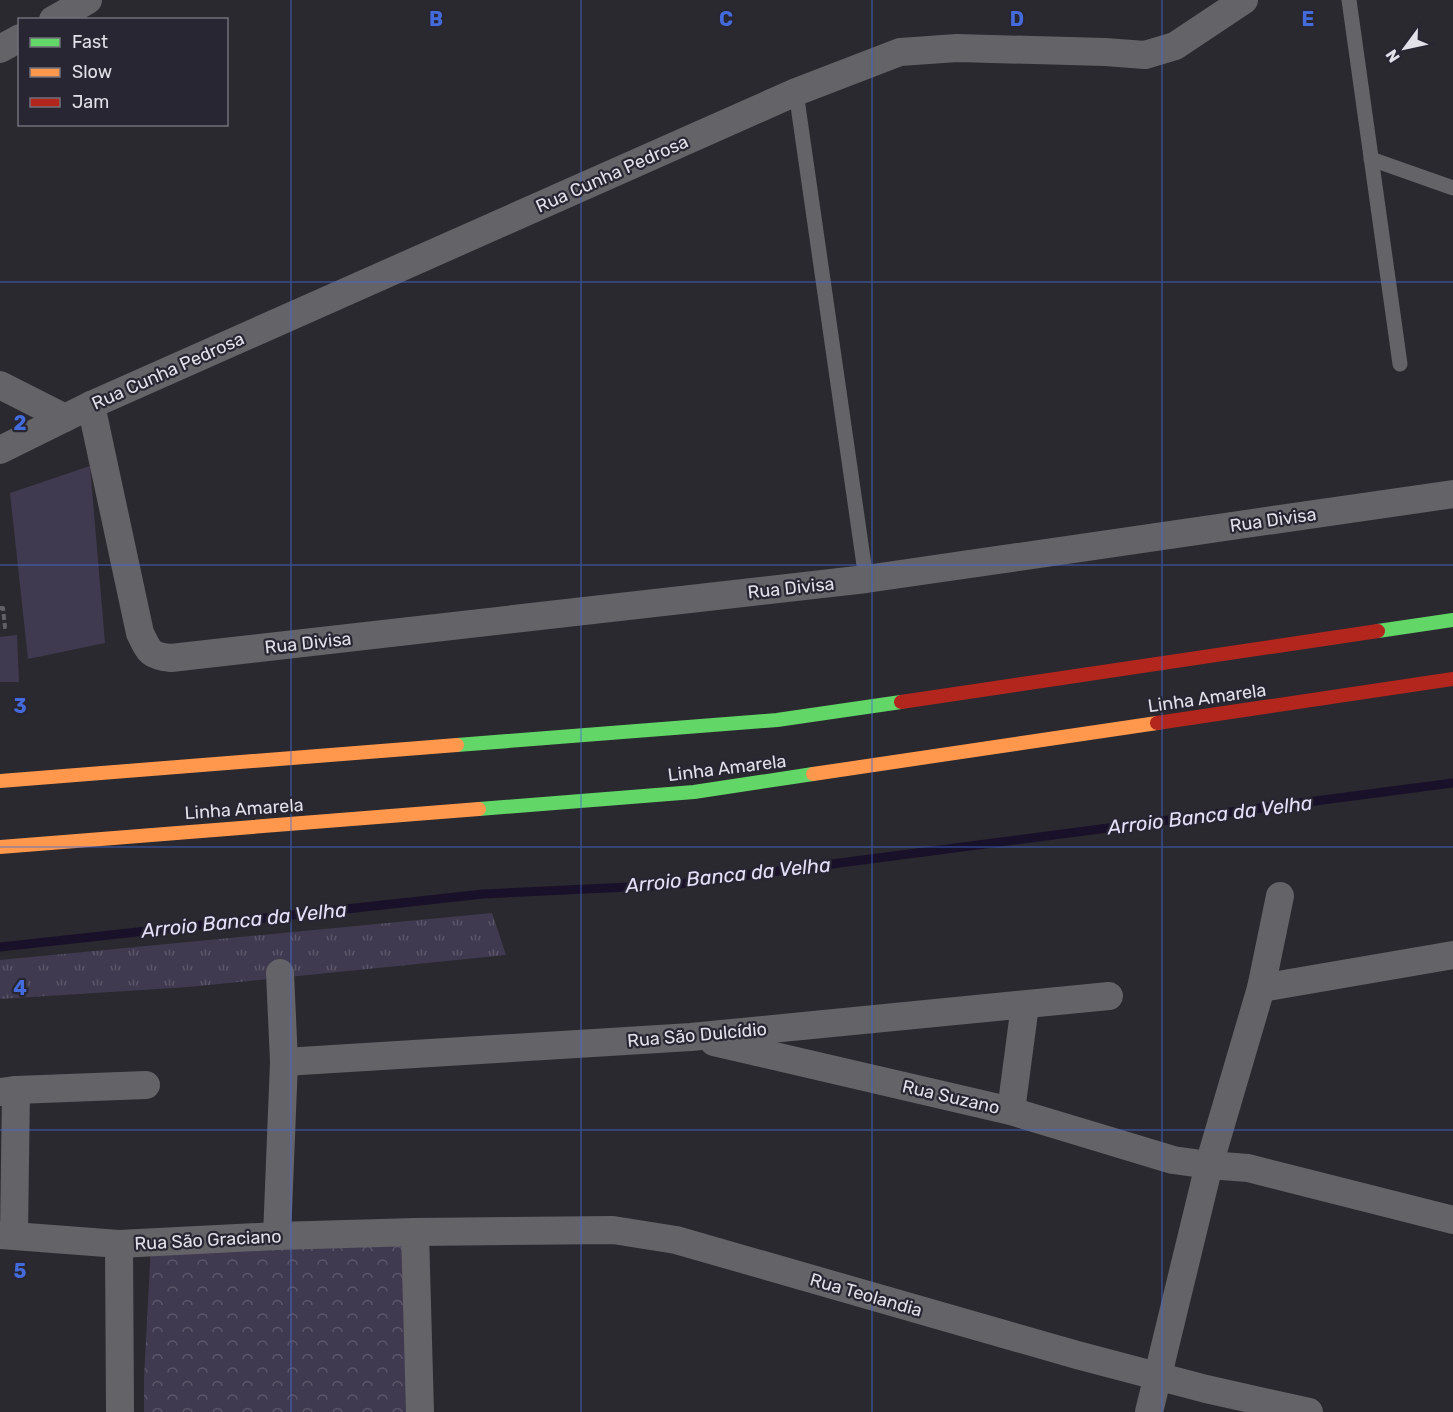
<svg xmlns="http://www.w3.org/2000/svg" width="1453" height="1412" viewBox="0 0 1453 1412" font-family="Rubik,sans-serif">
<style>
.grass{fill:url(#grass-tufts)}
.park{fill:url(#park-crowns)}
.pitch{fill:#403a50}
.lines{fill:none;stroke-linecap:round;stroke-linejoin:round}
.stream{stroke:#19112a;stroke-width:9}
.path{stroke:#616065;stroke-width:4;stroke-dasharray:6 3;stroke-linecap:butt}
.lane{stroke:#646367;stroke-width:15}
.street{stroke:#646367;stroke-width:28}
.fast{stroke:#63d668;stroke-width:14}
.slow{stroke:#ff974d;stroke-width:14}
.jam{stroke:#b3261e;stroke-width:14}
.grid{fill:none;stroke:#446bdb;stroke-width:1.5;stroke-opacity:0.55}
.labels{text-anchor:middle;stroke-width:4.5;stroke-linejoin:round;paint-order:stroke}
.street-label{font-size:18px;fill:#e2e0e8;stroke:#282632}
.water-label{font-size:20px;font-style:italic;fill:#e5e0f8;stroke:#282632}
.grid-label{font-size:20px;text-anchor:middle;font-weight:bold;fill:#446bdb;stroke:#282632;stroke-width:4.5;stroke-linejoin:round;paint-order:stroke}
</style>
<defs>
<pattern id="grass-tufts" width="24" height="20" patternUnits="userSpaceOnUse" patternTransform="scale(1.5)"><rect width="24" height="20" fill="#403a50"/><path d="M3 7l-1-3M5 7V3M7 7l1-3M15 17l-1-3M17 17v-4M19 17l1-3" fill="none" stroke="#5b5669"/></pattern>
<pattern id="park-crowns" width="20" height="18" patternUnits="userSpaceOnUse" patternTransform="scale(1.5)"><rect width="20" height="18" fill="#403a50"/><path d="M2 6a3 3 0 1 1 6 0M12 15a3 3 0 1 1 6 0" fill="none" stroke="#5b5669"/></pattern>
</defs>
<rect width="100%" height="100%" fill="#2a292f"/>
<path class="grass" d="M492,913l14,42 -317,32 -189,12v-39z"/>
<path class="park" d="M415,1232l-1,180h-270v-35l7,-132z"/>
<g class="pitch">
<path d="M90,466l15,177 -77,16 -18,-166z"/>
<path d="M17,635l2,47h-19v-45z"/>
</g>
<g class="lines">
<path class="stream" d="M0,947l483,-53 188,-9 782,-102"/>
<path class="path" d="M0,608h3l2,19h-5"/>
<g class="lane">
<path d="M1349,0l51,364"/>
<path d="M796,92l70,487"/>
<path d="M1371,159l82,29"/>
</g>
<g class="street">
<path d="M53,20l35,-20"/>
<path d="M0,49l20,-11"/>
<path d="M0,385l65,33"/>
<path d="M91,405l49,228c9,19 10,23 31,25l695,-79 587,-85"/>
<path d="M0,450l91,-45 705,-313 104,-40 57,-4 148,4 40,3 30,-9 69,-46"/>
<path d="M1261,988l192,-33"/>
<path d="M714,1042l297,69 162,49 36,5 39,3 205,52"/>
<path d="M284,1062l407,-25 418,-41"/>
<path d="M0,1092l16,-2 130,-5"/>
<path d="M1011,1111l14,-106"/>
<path d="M415,1232l5,180"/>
<path d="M0,1235l119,9 158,-8 138,-4 198,-2 63,10 401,115 129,34 103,23"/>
<path d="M14,1235l2,-145"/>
<path d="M277,1236l7,-174 -4,-89"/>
<path d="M119,1244l1,168"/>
<path d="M1149,1412l60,-247 52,-177 19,-92"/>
</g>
<g class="fast">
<path d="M1378,631l75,-11"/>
<path d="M457,745l320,-25 124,-18"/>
<path d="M479,809l215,-17 119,-18"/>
</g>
<g class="slow">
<path d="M813,774l344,-51"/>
<path d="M0,781l457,-36"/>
<path d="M0,847l479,-38"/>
</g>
<g class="jam">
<path d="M901,702l477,-71"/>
<path d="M1157,723l296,-44"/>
</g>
</g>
<path class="grid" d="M291,0v1412M581,0v1412M872,0v1412M1162,0v1412M0,282h1453M0,565h1453M0,847h1453M0,1130h1453"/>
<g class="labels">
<g class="street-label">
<text transform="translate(612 174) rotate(-24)" y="6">Rua Cunha Pedrosa</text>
<text transform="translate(168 371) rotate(-24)" y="6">Rua Cunha Pedrosa</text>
<text transform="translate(1273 520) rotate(-8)" y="6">Rua Divisa</text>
<text transform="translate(791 588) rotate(-6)" y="6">Rua Divisa</text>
<text transform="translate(308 643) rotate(-6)" y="6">Rua Divisa</text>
<text transform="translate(1207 698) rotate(-8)" y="6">Linha Amarela</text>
<text transform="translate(727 768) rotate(-7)" y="6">Linha Amarela</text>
<text transform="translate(244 809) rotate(-4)" y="6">Linha Amarela</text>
<text transform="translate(697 1035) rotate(-5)" y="6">Rua São Dulcídio</text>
<text transform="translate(951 1097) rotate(13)" y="6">Rua Suzano</text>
<text transform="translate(208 1240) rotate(-3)" y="6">Rua São Graciano</text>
<text transform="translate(866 1295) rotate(16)" y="6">Rua Teolandia</text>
</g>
<g class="water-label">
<text transform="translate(1210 815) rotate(-7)" y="7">Arroio Banca da Velha</text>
<text transform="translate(728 875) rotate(-6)" y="7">Arroio Banca da Velha</text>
<text transform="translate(244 920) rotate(-6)" y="7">Arroio Banca da Velha</text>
</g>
</g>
<g class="grid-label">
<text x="436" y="26">B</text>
<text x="726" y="26">C</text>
<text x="1017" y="26">D</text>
<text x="1308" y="26">E</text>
<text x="20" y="430">2</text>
<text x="20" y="713">3</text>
<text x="20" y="995">4</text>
<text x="20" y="1278">5</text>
</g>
<rect x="18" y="18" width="210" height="108" fill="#282632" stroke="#72707b" stroke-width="1.5"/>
<rect x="30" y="38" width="30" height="9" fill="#63d668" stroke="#72707b" stroke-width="1.5"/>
<text x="72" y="48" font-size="18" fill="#e2e0e8">Fast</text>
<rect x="30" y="68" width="30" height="9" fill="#ff974d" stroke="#72707b" stroke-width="1.5"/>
<text x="72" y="78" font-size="18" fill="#e2e0e8">Slow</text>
<rect x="30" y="98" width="30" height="9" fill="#b3261e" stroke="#72707b" stroke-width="1.5"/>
<text x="72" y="108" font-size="18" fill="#e2e0e8">Jam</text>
<g transform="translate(1405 48) rotate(237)" stroke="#282632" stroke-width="4.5" paint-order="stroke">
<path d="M0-4.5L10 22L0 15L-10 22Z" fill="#e2e0e8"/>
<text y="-9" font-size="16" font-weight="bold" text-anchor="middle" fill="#e2e0e8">N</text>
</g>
</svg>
